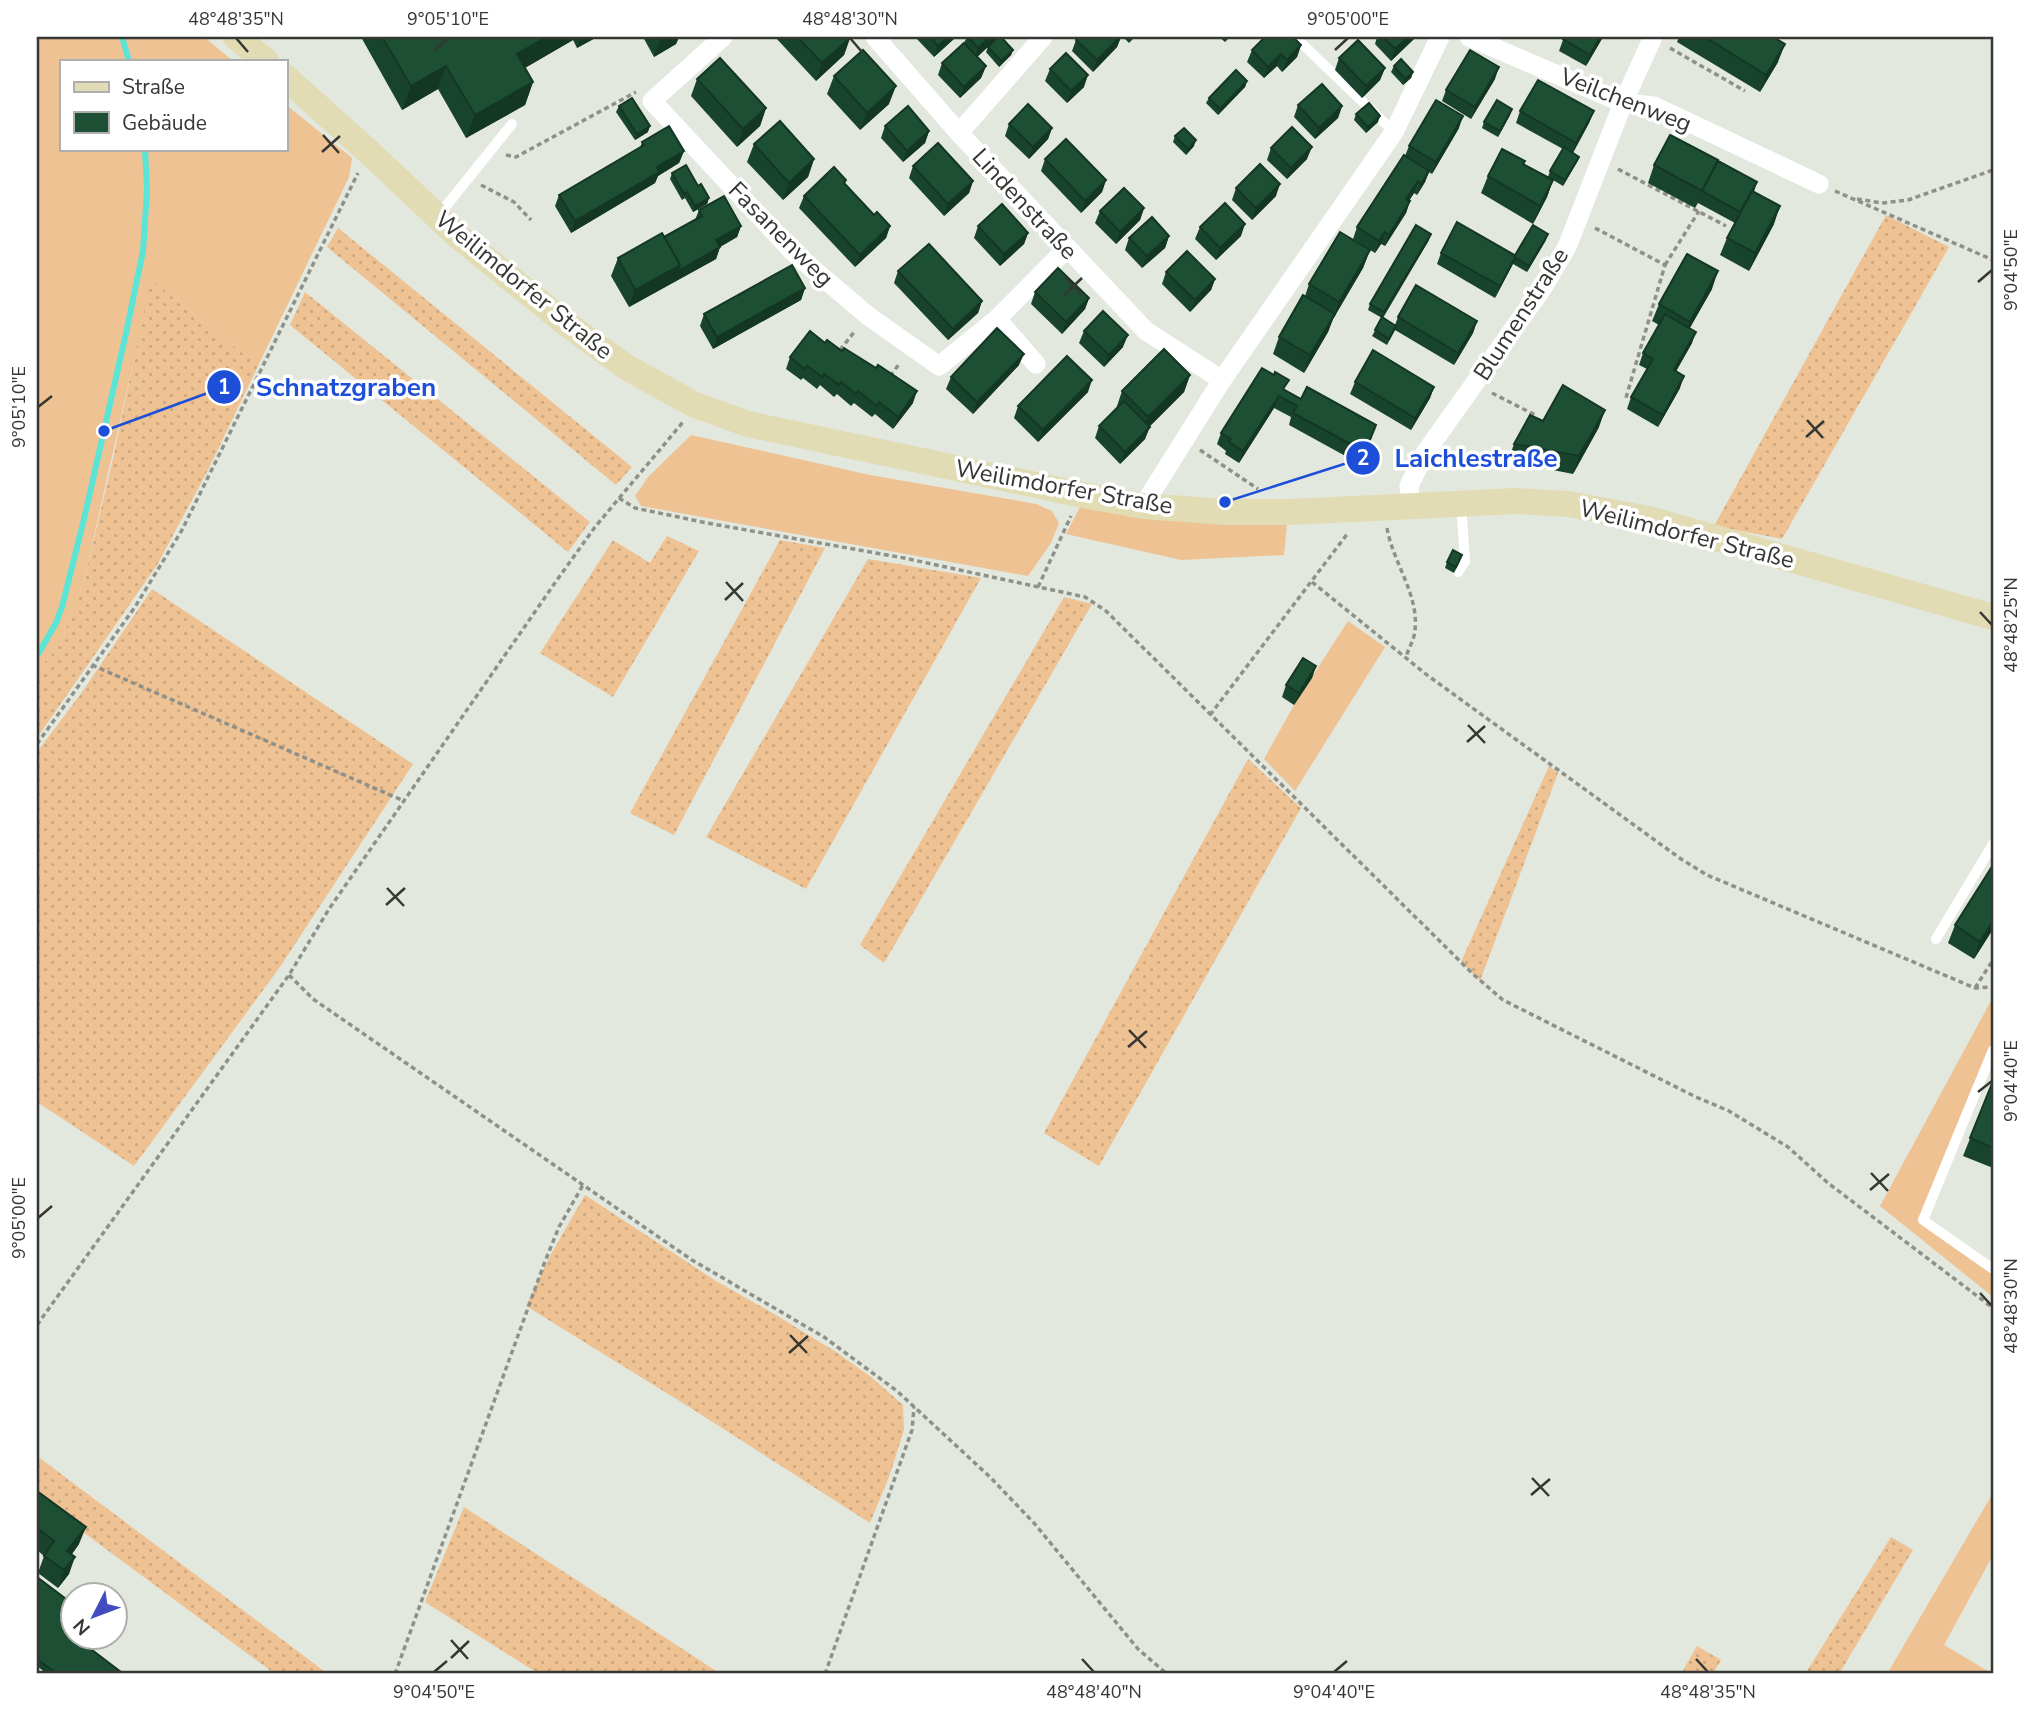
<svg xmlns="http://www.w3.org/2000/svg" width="2030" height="1711" viewBox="0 0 2030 1711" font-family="'Nunito Sans',sans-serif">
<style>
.grass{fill:#eec293}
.garden{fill:url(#garden-dots)}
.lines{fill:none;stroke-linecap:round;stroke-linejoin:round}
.stream{stroke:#5be5d7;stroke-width:6}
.path{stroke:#8e918a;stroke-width:3.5;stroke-dasharray:5 3.5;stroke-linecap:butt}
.service{stroke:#fff;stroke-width:10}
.minor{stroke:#fff;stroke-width:19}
.secondary{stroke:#e2dcb5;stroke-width:26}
.wall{fill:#18442d}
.shaded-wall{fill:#143724}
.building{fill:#1c4f34;stroke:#143724;stroke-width:2}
.ticks{fill:none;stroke:#353733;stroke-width:2.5}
.labels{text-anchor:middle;stroke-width:7;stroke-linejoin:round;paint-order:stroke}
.street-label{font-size:24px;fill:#353733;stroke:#fff}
.leader{fill:none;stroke:#1d4ed8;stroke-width:2.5}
.callout-dot{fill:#1d4ed8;stroke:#fff;stroke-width:2.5}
.mark-label{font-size:21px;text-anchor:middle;font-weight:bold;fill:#fff}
.callout-label{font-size:26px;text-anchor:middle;font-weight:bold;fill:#1d4ed8;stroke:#fff;stroke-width:7;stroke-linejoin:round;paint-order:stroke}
.neatline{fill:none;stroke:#353733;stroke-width:2.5}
.ticks-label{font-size:18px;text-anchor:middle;fill:#353733}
</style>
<defs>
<pattern id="garden-dots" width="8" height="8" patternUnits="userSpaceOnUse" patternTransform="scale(1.75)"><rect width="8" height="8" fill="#eec293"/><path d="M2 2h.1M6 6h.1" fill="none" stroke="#cda77f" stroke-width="1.8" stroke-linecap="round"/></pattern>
</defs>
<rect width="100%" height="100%" fill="#e3e8de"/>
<g class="grass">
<path d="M41,37h163l29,24h-172v88h224v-45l67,54 -3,19 -91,189 -106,-86 -68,300 -24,64 -23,28v-627z"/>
<path d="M691,435l179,40 166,29 16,7 7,12 -8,20 -23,33 -387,-70 -6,-10 13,-19z"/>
<path d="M1080,507l207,16 -3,32 -103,5 -115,-26z"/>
<path d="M1348,621l37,26 -90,144 -31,-32 30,-54z"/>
<path d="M1993,997v53l-70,170 70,51v26l-113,-91z"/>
<path d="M1993,1493v62l-49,90 49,29h-106z"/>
</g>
<g class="garden">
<path d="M1886,215l63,32 -167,292 -68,-13z"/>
<path d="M338,228l294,239 -16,18 -289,-238z"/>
<path d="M151,279l107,87 -51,106 -50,93 -120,173v-66l23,-28 24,-64 28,-117z"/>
<path d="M305,292l285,230 -22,30 -278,-227z"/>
<path d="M667,536l32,15 -86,146 -73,-44 73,-113 37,23z"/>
<path d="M780,540l45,8 -151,287 -44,-22z"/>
<path d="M868,559l113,19 -175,311 -100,-52z"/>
<path d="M152,589l261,175 -133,203 -146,199 -97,-64v-350l43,-57z"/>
<path d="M1064,597l28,7 -208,359 -24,-18z"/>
<path d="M1248,759l53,49 -202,358 -55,-33z"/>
<path d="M1549,766l9,7 -78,208 -19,-19z"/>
<path d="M585,1195l131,86 60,34 60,37 35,25 32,28 1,25 -15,47 -19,46 -176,-113 -168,-104 24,-50z"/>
<path d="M37,1456l291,218h-53l-238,-176z"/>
<path d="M464,1507l257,167h1h-183l-114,-72z"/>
<path d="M1891,1537l22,13 -74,124h-34z"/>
<path d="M1697,1646l24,14 -8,14h-32z"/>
</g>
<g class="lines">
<g class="stream">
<path d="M122,37l7,24"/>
<path d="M37,656l19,-33 6,-16 22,-88 42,-186 17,-82 4,-60 -2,-42"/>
</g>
<g class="path">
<path d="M1670,48l75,43"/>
<path d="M506,155l10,2 120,-65"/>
<path d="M1618,169l108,57"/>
<path d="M481,185l33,17 17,18"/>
<path d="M1835,191l158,69"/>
<path d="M1857,199l25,4 26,-3 85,-30"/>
<path d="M1595,228l70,37 -40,136"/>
<path d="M1665,265l34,-54"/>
<path d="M840,350l15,-19"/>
<path d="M890,376l10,-13"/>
<path d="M1492,393l43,22"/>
<path d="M1200,450l58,39"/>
<path d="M619,498l16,10 72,15 197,35 181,39 21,14 368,364 29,25 193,97 33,14 59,36 40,36 165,125"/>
<path d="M1387,528c6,36 35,70 27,108 -2,7 -6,14 -8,21"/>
<path d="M1312,582l115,93 254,184 26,16 268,113 18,-1"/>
<path d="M1038,587l33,-71"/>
<path d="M92,665l312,136"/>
<path d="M1210,715l138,-182"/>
<path d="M37,744l98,-137 47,-77 176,-357"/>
<path d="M289,975l24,24 379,261 132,77 73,54 93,86 44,46 104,126 29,25"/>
<path d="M1975,988l18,-28"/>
<path d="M37,1325l252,-350 40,-66 228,-329 38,-53 88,-105"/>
<path d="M395,1674l149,-410 15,-37 24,-42"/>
<path d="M825,1674l87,-244 2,-23"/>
</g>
<g class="service">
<path d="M1295,37l99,95"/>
<path d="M438,216l74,-92"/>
<path d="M1458,572l7,-11 -4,-58"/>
<path d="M1936,939l57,-95"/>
<path d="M1993,1050l-70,170 70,49"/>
</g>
<g class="minor">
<path d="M723,37l-71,64 141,151 74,63 72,51 58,-47 69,-70"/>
<path d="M875,37l84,96 187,198 76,49"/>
<path d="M1469,37l154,66 31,3 165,78"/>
<path d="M959,133l84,-96"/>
<path d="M997,319l39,45"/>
<path d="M1411,505l-2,-19 16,-33 117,-164 25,-42 56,-144 30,-66"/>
<path d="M1143,506l79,-126 172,-248 46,-95"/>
</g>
<g class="secondary">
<path d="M236,37l30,24"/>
<path d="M285,77l86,77 88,83 109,88 58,42 69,38 53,19 335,71 60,11 82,6h67l224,-11 52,3 81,15 344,98"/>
</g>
</g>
<g class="wall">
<path d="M361,37h236l-20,11 -4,-8 -48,28 8,14 -8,23 -59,33 -28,-49 -36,21z"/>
<path d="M643,37h36l-3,7 -22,13z"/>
<path d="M775,37h74l1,1 -6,17 -28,26z"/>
<path d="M916,37h40l-22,20 -18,-19z"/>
<path d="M967,37h30l-1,2 17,11 -2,5 -12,12 -13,-15 2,-5 -11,10 9,9 -5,12 -21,20 -22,-23 4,-12 22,-20z"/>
<path d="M1079,37h42l-4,10 -24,25 -21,-21 4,-11z"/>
<path d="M1123,37h12l-6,6z"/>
<path d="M1219,37h11l-5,5z"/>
<path d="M1377,37h39l-25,24 -16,-17z"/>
<path d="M1564,37h39l-17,29 -27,-15z"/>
<path d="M1679,37h94l5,25 -18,30 -83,-50z"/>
<path d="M1301,45l-4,12 -15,15 -5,-6 -13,12 -17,-16 5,-12z"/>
<path d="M1339,58l46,10 -5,12 -18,18 -27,-28z"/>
<path d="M1394,66l19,6 -2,6 -8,7 -12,-13z"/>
<path d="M1050,69l34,18 -17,16 -22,-22z"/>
<path d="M834,76l55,28 -29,26 -33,-36z"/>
<path d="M697,79l69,29 -6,18 -23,21 -46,-51z"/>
<path d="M1495,79l-24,40 -29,-18 4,-11z"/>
<path d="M1247,81l-2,6 -27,28 -12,-12 3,-5z"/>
<path d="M1298,105l44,1 -4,12 -23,21 -21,-22z"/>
<path d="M619,106l29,26 -13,8 -19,-28z"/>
<path d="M1520,111h74l-5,12 -16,30 6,4 -2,5 -14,24 -10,-6 -6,17 -14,27 -52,-31 7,-17 35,-12 25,13 2,-6 13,-22 -47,-26z"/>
<path d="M1356,114l22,8 -12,11 -12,-13z"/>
<path d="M1510,115l-12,22 -16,-9 2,-6z"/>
<path d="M1009,124l43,4 -4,11 -19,20 -24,-23z"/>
<path d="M885,126l44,5 -4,12 -22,19 -22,-24z"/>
<path d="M1459,128l-27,46 -3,-2 -4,10 -8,13 -3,-2 -5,8h1l-4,12 -21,33 -4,-2 -6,9 -22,-14 4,-12 48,-71 4,-10z"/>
<path d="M1175,136l19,10 -8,9 -13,-13z"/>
<path d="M642,142l42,9 -5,12 -21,13 -3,7 -84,50 -16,-27 4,-11 81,-47z"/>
<path d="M754,144l60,15 -6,18 -25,23 -36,-38z"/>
<path d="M1271,148l36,11 -20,20 -20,-19z"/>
<path d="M1045,159l61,21 -4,12 -21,21 -40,-42z"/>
<path d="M1654,165h62l41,17 -3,10 20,32 -25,47 -29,-16 7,-17 8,-15 -37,-20 -3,5 -47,-25z"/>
<path d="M913,166l60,15 -4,12 -25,23 -35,-38z"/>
<path d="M672,173l26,13 11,12 -2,6 -14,8 -8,-14 -3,2 -12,-21z"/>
<path d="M845,184l29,31 16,11 -4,12 -31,29 -56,-59 5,-12z"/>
<path d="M1236,188l40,8 -24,24 -20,-20z"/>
<path d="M1144,208l-4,12 -24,24 -21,-21 5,-12z"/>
<path d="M699,210l42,16 -4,11 -17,10 -4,12 -87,48 -18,-31 7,-18 46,-21 31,-17z"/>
<path d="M978,226l50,7 -4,11 -24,22 -26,-28z"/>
<path d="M1200,227l41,9 -25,24 -21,-21z"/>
<path d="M1169,236l-4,12 -23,20 -17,-18 4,-12z"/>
<path d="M1429,240l-46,78 12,7 3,-8 79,4 -4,12 -19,32 -59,-35 -8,15 -15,-9 10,-18 -14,-8 2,-6z"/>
<path d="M1546,240l-19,32 -14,-8 -18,34 -58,-34 4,-11 74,3z"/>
<path d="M1370,250l-7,18 -30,51 -5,13 -24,41 -31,-19 6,-17 26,-41 4,-12z"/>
<path d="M898,271l84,30 -4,12 -30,27 -54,-57z"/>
<path d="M1166,272l49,7 -4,11 -21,22 -28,-28z"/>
<path d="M805,288l-4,12 -88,49 -13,-23 4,-12z"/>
<path d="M1712,289l-22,39 2,15 -16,28 4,17 -22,39 -31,-18 4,-12 16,-28 -8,-4 4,-12 16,-28 -7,-4 7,-17z"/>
<path d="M1035,292l54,6 -4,11 -23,25 -31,-30z"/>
<path d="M1084,331l39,16 -19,20 -25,-24z"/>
<path d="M825,343l88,60 -20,26 -18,-15 -3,3 -18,-14 -3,3 -14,-12 -3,3 -14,-12 -3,4 -14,-11 -2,2 -15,-11 4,-12z"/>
<path d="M1019,365l-46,49 -27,-25 5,-12z"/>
<path d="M1190,375l-6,17 -35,35 -4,12 -25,25 -25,-26 4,-12 17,-17 6,-18z"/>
<path d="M1355,382l79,5 -4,11 -19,32 -61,-36z"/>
<path d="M1285,390l87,46 -12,28 -71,-39 2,-8 -17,-9 -35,55 -14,-9 1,-3 -9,-7 4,-11z"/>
<path d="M1088,392l-50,50 -24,-24 4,-12z"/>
<path d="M1543,421l56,6 -26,47 -65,-13 6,-17z"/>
<path d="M1460,561l-6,12 -9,-5 2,-6z"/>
<path d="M1316,666l-4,12 -18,27 -12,-8 4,-12z"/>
<path d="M1955,925l38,4 -19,30 -26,-16z"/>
<path d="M1993,1081v87l-30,-12z"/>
<path d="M37,1491l42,53 -7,10 -3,20 -11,14 -20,-15 6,-17 -7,-6z"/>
<path d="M37,1577l30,54 53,43h-73l-10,-8z"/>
</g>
<g class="shaded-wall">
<path d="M547,37h27l-1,3 -64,37 8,-23z"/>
<path d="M581,37h16l-20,11z"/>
<path d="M661,37h18l-3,7 -22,13z"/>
<path d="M948,37h8l-22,20 4,-11z"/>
<path d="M990,37h7l-2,3 -21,20 4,-12z"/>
<path d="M1120,37h1l-4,10 -24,25 4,-12z"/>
<path d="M1408,37h8l-25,24 4,-12z"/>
<path d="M1600,37h3l-17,29 4,-11z"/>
<path d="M850,38l-6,17 -28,26 6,-18z"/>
<path d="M1785,44l-7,18 -18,30 6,-17z"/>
<path d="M1301,45l-4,12 -15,15 5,-12z"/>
<path d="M1013,50l-2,5 -12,12 2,-6z"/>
<path d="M1281,54l-4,12 -13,12 4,-11z"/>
<path d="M446,66l-8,23 -36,21 9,-24z"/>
<path d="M986,66l-5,12 -21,20 4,-11z"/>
<path d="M1499,67l-4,12 -24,40 4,-12z"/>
<path d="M1385,68l-5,12 -18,18 4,-12z"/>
<path d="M1413,72l-2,6 -8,7 2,-6z"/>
<path d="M1088,75l-4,12 -17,16 4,-12z"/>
<path d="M1247,81l-2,6 -27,28 2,-6z"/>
<path d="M533,82l-8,23 -59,33 9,-23z"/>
<path d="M896,86l-7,18 -29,26 7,-17z"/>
<path d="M1342,106l-4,12 -23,21 4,-11z"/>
<path d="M766,108l-6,18 -23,21 6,-18z"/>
<path d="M1512,109l-2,6 -12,22 2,-6z"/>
<path d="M1594,111l-5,12 -17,31 4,-11z"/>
<path d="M1380,116l-2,6 -12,11 2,-6z"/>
<path d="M1463,116l-4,12 -27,46 4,-12z"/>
<path d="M650,126l-2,6 -13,8 2,-6z"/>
<path d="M1052,128l-4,11 -19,20 4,-12z"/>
<path d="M929,131l-4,12 -22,19 4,-11z"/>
<path d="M1196,140l-2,6 -8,9 2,-6z"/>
<path d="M1312,147l-5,12 -20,20 4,-11z"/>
<path d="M684,151l-5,12 -21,13 -3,7 -84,50 4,-12 82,-54z"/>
<path d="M1579,157l-2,5 -14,24 2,-6z"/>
<path d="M814,159l-6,18 -25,23 6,-17z"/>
<path d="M1429,171l-4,11 -8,13 4,-11z"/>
<path d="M1106,180l-4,12 -21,21 4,-12z"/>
<path d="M1553,180l-6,17 -14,27 7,-18z"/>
<path d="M973,181l-4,12 -25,23 4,-12z"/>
<path d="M1418,181l-4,12 -12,18 4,-12z"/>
<path d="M1280,184l-4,12 -24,24 4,-12z"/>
<path d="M709,198l-2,6 -14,8 2,-6z"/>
<path d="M1410,201l-4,12 -21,33 4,-11z"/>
<path d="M1780,206l-6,18 -25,47 6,-18z"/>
<path d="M1144,208l-4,12 -24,24 4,-12z"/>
<path d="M1245,224l-4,12 -25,24 4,-12z"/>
<path d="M741,226l-4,11 -26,15 5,-12z"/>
<path d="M890,226l-4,12 -31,29 5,-12z"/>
<path d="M1385,232l-4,12 -6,9 4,-12z"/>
<path d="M1028,233l-4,11 -24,22 4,-12z"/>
<path d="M1431,234l-2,6 -47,78 2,-6z"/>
<path d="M1548,234l-2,6 -19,32 2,-6z"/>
<path d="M1169,236l-4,12 -23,20 5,-12z"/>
<path d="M720,247l-4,12 -87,48 6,-17 45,-25z"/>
<path d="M1370,250l-7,18 -30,51 -5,13 -24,41 6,-18 24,-40 5,-13z"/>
<path d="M1516,256l-5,11 -16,31 5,-12z"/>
<path d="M1718,271l-6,18 -29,50 7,-17z"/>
<path d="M1215,279l-4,11 -21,22 5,-12z"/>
<path d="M805,288l-4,12 -88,49 4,-12z"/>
<path d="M1089,298l-4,11 -23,25 4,-12z"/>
<path d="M982,301l-4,12 -30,27 5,-11z"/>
<path d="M1477,321l-4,12 -19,32 4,-12z"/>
<path d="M1696,332l-4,11 -22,39 4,-12z"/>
<path d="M1128,335l-5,12 -19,20 5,-12z"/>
<path d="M1024,354l-5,11 -46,49 4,-12z"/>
<path d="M1190,375l-6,17 -43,43 7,-18z"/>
<path d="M1684,376l-4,12 -22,39 5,-12z"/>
<path d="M1092,380l-4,12 -50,50 5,-12z"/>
<path d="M1434,387l-4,11 -19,32 4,-12z"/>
<path d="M917,391l-4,12 -20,26 5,-12z"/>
<path d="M1279,396l-5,12 -35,55 4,-12z"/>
<path d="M1605,410l-6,17 -26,47 6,-18z"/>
<path d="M1150,427l-5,12 -25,25 5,-12z"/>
<path d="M1316,666l-4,12 -18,27 5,-12z"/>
<path d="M1993,921v8l-19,30 6,-17z"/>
<path d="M86,1527l-7,17 -18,25 6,-18z"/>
<path d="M75,1557l-6,17 -11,14 6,-18z"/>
</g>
<g class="building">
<path d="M382,37h165l-30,17 16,28 -58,33 -29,-49 -35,20z"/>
<path d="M797,37h52l1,1 -28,25z"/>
<path d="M930,37h18l-10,9z"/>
<path d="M968,37h22l-12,11z"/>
<path d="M998,37h3l12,13 -12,11 -13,-14z"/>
<path d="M1079,37h41l-23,23 -21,-20z"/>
<path d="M1265,37h28l8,8 -14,15 -6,-6 -13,13 -16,-17z"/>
<path d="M1383,37h25l-13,12z"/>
<path d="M1564,37h36l-10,18 -27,-16z"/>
<path d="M1705,37h68l12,7 -19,31z"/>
<path d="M1358,40l27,28 -19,18 -27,-28z"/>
<path d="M964,43l22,23 -22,21 -22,-24z"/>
<path d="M863,50l33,36 -29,27 -33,-37z"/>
<path d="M1470,50l29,17 -24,40 -29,-17z"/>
<path d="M1066,53l22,22 -17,16 -21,-22z"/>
<path d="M720,58l46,50 -23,21 -46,-50z"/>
<path d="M1401,59l12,13 -8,7 -11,-13z"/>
<path d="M1236,70l11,11 -27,28 -11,-11z"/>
<path d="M1538,80l56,31 -18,32 -56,-32z"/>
<path d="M1322,84l20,22 -23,22 -21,-23z"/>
<path d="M632,98l18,28 -13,8 -18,-28z"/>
<path d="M1436,100l27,16 -27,46 -27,-16z"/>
<path d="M1497,100l15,9 -12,22 -16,-9z"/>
<path d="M1369,103l11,13 -12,11 -12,-13z"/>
<path d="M1028,104l24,24 -19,19 -24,-23z"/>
<path d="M908,106l21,25 -22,20 -22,-25z"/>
<path d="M780,121l34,38 -25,24 -35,-39z"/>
<path d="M669,126l15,25 -27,16 2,5 -84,49 -16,-26 85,-50 -2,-3z"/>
<path d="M1292,127l20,20 -21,21 -20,-20z"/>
<path d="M1184,128l12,12 -8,9 -13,-13z"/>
<path d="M1670,135l48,25 -16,31 -48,-26z"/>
<path d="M1066,139l40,41 -21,21 -40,-42z"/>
<path d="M938,143l35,38 -25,23 -35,-38z"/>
<path d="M1564,147l15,10 -14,23 -15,-9z"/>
<path d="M1502,149l23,12 -2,3 30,16 -13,26 -52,-30z"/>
<path d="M1404,155l25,16 -8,13 -3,-3 -12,18 4,2 -21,34 -4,-3 -6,9 -22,-14z"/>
<path d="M1718,161l39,21 -17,30 -38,-21z"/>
<path d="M1260,164l20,20 -24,24 -20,-20z"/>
<path d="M686,165l12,21 3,-2 8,14 -14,8 -8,-14 -3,2 -12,-21z"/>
<path d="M834,167l12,13 -2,3 30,32 3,-3 13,14 -30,29 -56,-59z"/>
<path d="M1124,188l20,20 -24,24 -20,-21z"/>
<path d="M1752,191l28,15 -25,47 -28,-15z"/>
<path d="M724,196l17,30 -25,14 4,7 -42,24 2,-6 -16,-28 38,-21 -3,-6z"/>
<path d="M1225,203l20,21 -25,24 -20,-21z"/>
<path d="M1002,204l26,29 -24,21 -26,-28z"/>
<path d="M1152,217l17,19 -22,20 -18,-18z"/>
<path d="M1457,222l59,34 -16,30 -59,-33z"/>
<path d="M1416,225l15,9 -47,78 -14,-8z"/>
<path d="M1533,225l15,9 -19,32 -15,-9z"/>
<path d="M1340,232l30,18 -31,52 -30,-18z"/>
<path d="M662,233l18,32 -45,25 -17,-32z"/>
<path d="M929,244l53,57 -29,28 -55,-58z"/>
<path d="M1187,251l28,28 -20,21 -29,-28z"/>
<path d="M1687,254l31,17 -28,51 -31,-18z"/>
<path d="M792,265l13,23 -88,49 -13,-23z"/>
<path d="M1058,268l31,30 -23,24 -31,-30z"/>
<path d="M1416,285l61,36 -19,32 -60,-36z"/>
<path d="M1303,295l32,19 -25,41 -31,-18z"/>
<path d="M1103,311l25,24 -19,20 -25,-24z"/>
<path d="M1665,314l31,18 -22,38 10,6 -21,39 -32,-18 22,-38 -10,-6z"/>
<path d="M1382,317l14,9 -7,13 -14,-9z"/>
<path d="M997,328l27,26 -47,48 -26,-25z"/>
<path d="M810,331l15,12 2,-3 15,11 2,-3 32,20 2,-3 39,26 -19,26 -19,-15 -2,4 -19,-15 -2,3 -15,-12 -2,3 -15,-11 -2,3 -15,-11 -2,3 -15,-12z"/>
<path d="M1164,349l26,26 -42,42 -26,-26z"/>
<path d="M1373,350l61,37 -19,31 -60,-36z"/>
<path d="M1067,356l25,24 -49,50 -25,-24z"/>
<path d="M1262,368l12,7 1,-3 14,8 -6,9 18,10 6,-12 69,38 -11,27 -72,-39 4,-7 -18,-10 -36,55 -14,-9 2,-3 -10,-6z"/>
<path d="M1563,385l42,25 -26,46 -65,-12 16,-29 13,6z"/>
<path d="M1124,401l26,26 -25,25 -26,-26z"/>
<path d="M1453,550l9,5 -6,12 -9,-5z"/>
<path d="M1303,658l13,8 -17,27 -13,-8z"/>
<path d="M1993,865v56l-13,21 -25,-17z"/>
<path d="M1993,1081v67l-23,-10z"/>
<path d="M37,1491l49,36 -19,24 8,6 -11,13 -20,-14 10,-15 -17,-13z"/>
<path d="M37,1577l37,28v15l-8,10 8,6v1h1l46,35 -1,2h-63l-20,-15z"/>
</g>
<path class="ticks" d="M236,38l12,14M850,38l12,14M435,50l13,-12M1335,50l13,-12M323,135l16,18M322,152l18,-16M1065,277l16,18M1978,282l14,-12M1064,295l18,-17M38,407l14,-11M1807,420l16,18M1806,437l18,-16M726,582l17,19M725,600l18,-17M1980,612l12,13M1468,725l17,18M1467,742l18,-16M387,888l17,18M386,905l19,-17M1129,1030l17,18M1128,1047l19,-16M1978,1092l14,-11M1871,1173l17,18M1870,1190l19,-16M38,1218l14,-12M1980,1293l12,13M790,1335l17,18M789,1353l19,-17M1532,1478l17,18M1531,1495l19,-16M451,1640l17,19M451,1658l18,-17M1082,1659l12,13M1696,1659l12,13M434,1672l13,-11M1334,1672l13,-11"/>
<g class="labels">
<g class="street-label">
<text transform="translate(1626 100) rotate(21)" y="8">Veilchenweg</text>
<text transform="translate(1025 204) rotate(47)" y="8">Lindenstraße</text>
<text transform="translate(781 234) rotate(45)" y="8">Fasanenweg</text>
<text transform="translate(524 285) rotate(39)" y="8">Weilimdorfer Straße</text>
<text transform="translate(1521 314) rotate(-57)" y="8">Blumenstraße</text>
<text transform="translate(1064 487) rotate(10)" y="8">Weilimdorfer Straße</text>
<text transform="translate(1687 534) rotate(14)" y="8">Weilimdorfer Straße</text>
</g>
</g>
<path class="leader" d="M104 431L224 387M1225 502L1363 458"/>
<g class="callout-dot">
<circle cx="104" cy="431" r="7"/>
<circle cx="1225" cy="502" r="7"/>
<circle cx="224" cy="387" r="18"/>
<circle cx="1363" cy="458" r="18"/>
</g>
<g class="mark-label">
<text x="224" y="394">1</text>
<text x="1363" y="465">2</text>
</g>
<g class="callout-label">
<text x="346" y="396">Schnatzgraben</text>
<text x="1476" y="467">Laichlestraße</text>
</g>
<rect width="2030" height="1711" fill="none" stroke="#ffffff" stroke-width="77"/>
<rect x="60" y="60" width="228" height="91" fill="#ffffff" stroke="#aeafad" stroke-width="2"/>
<rect x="74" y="82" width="35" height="10" fill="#e2dcb5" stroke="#aeafad" stroke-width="2"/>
<text x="122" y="94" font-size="21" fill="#353733">Straße</text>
<rect x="74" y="112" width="35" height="21" fill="#1c4f34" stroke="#aeafad" stroke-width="2"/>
<text x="122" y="130" font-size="21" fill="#353733">Gebäude</text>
<g transform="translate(94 1616) rotate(228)"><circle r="33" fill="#ffffff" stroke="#aeafad" stroke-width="2"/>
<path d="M0-5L12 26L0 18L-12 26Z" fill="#424bbf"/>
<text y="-10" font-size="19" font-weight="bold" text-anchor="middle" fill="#353733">N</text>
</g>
<rect x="38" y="38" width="1954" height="1634" class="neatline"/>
<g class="ticks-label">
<text x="236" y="25">48°48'35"N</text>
<text x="448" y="25">9°05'10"E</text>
<text x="850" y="25">48°48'30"N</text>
<text x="1348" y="25">9°05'00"E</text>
<text transform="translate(2011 270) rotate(-90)" y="6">9°04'50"E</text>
<text transform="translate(19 407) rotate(-90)" y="6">9°05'10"E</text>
<text transform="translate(2011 625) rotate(-90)" y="6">48°48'25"N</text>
<text transform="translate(2011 1081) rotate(-90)" y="6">9°04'40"E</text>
<text transform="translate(19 1218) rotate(-90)" y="6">9°05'00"E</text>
<text transform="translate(2011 1306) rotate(-90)" y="6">48°48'30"N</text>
<text x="434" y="1698">9°04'50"E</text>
<text x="1094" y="1698">48°48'40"N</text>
<text x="1334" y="1698">9°04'40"E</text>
<text x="1708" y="1698">48°48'35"N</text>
</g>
</svg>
